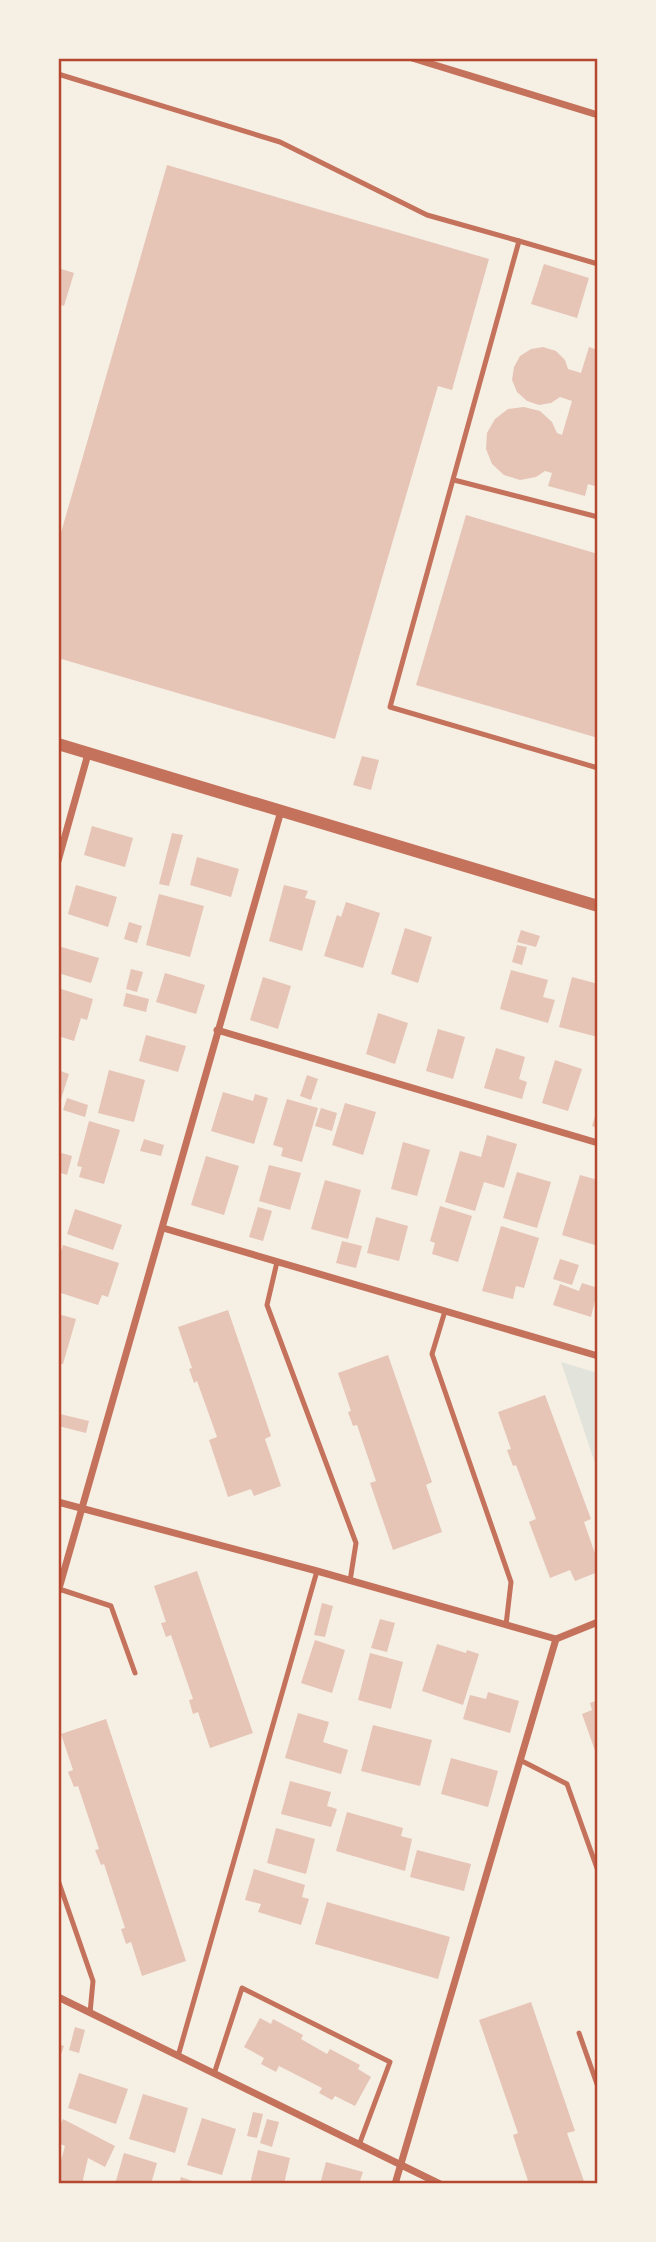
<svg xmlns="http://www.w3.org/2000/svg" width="656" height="2242" viewBox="0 0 656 2242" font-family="Lora,serif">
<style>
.green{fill:#e2e4dc}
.building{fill:#e6c5b7}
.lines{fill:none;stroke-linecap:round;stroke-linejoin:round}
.service{stroke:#c5725c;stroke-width:5}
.minor{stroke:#c5725c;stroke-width:7}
.tertiary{stroke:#c5725c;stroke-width:12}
.neatline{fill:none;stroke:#b5482f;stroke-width:2.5}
</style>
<rect width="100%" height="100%" fill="#f6efe4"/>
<path class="green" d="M561,1362l37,11v99z"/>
<g class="building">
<path d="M167,165l322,94 -37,131 -14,-4 -103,353 -277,-81v-115z"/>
<path d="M544,264l45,14 -12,40 -46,-14z"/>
<path d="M58,268l16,5 -10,33 -6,-2z"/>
<path d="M543,347l13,4 9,9 3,9 13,4 8,-26 9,3v137l-10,-3 -3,12 -37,-10 4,-13 -7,-2 -9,6 -16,3 -16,-5 -12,-11 -6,-15 1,-16 8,-14 13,-10 16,-2 16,4 12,11 5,11 5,2 10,-34 -12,-4 -9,6 -12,2 -12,-4 -10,-9 -5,-12 2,-13 6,-11 11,-7z"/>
<path d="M466,515l132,39v184l-182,-53z"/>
<path d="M362,756l17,4 -8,30 -18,-5z"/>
<path d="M92,826l41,12 -8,29 -41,-12z"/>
<path d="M172,833l11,2 -14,51 -10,-2z"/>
<path d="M197,857l42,12 -8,28 -41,-12z"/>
<path d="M76,885l41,12 -9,30 -40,-13z"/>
<path d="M284,885l24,6 -3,7 11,3 -14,50 -33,-10z"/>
<path d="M159,894l45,12 -14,51 -44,-12z"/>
<path d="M346,902l34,11 -17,55 -39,-12 13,-41 4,2z"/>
<path d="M129,922l13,4 -5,17 -13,-4z"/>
<path d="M405,928l27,9 -14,46 -27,-9z"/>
<path d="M521,930l19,6 -4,11 -19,-5z"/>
<path d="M517,945l10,2 -5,18 -10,-3z"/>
<path d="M58,946l41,12 -8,25 -33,-10z"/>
<path d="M131,969l12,3 -6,20 -11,-3z"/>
<path d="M511,970l37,10 -5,17 12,3 -7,23 -48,-14z"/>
<path d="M165,973l40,12 -9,29 -40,-12z"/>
<path d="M263,977l28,9 -13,43 -28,-9z"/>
<path d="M572,977l26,7v53l-39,-10z"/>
<path d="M58,988l35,11 -6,21 -6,-2 -7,23 -16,-5z"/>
<path d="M126,993l23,6 -3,13 -23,-6z"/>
<path d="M378,1013l30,10 -13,41 -29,-10z"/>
<path d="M438,1029l27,8 -12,42 -27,-8z"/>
<path d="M146,1035l40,11 -8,26 -39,-11z"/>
<path d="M496,1048l29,9 -6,22 8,3 -5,17 -38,-11z"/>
<path d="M555,1060l27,9 -14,42 -26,-8z"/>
<path d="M58,1070l11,4 -8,25 -3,-1z"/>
<path d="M109,1070l36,10 -11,42 -36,-9z"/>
<path d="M307,1075l11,4 -7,21 -11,-4z"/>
<path d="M223,1092l30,9 2,-7 13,4 -14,46 -43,-13z"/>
<path d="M67,1098l21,7 -3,12 -22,-7z"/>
<path d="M287,1099l31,9 -16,54 -21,-6 2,-8 -10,-3z"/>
<path d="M345,1103l31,9 -13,43 -31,-10z"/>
<path d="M598,1107v21l-6,-2z"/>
<path d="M321,1108l16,5 -5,18 -17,-5z"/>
<path d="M89,1121l31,9 -16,54 -25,-7 3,-10 -5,-1z"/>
<path d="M487,1135l30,9 -13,44 -20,-6 -9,29 -30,-9 15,-51 21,6z"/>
<path d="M144,1139l20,6 -3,11 -21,-5z"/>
<path d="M403,1142l27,8 -13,46 -26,-7z"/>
<path d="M58,1152l14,4 -5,19 -9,-3z"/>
<path d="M206,1156l33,10 -15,49 -33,-10z"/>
<path d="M269,1165l32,8 -11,37 -31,-9z"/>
<path d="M517,1172l34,10 -14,46 -34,-10z"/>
<path d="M580,1175l18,5v66l-36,-11z"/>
<path d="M325,1180l36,10 -13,49 -37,-10z"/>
<path d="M440,1206l32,10 -14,46 -26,-8 3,-11 -5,-2z"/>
<path d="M258,1207l14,4 -9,30 -14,-4z"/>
<path d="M75,1209l47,16 -9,25 -46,-16z"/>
<path d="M376,1217l32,9 -9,35 -32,-8z"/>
<path d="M501,1226l38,12 -15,50 -8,-2 -3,13 -31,-8z"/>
<path d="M342,1241l20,5 -6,22 -20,-5z"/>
<path d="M63,1245l56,18 -11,34 -6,-2 -4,10 -40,-13v-32z"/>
<path d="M560,1259l19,6 -7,20 -19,-6z"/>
<path d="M582,1283l16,5 -7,29 -38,-12 7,-21 19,7z"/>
<path d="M228,1310l43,126 -6,3 16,47 -27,10 -3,-7 -23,8 -19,-57 8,-3 -20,-56 -3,2 -5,-14 3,-1 -14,-41z"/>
<path d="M58,1314l18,5 -13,45 -5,-1z"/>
<path d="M388,1355l44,127 -6,3 16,47 -49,18 -23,-67 6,-2 -19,-56 -4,1 -5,-14 3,-1 -13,-38z"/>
<path d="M545,1395l46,124 -7,3 14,40v10l-23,9 -5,-11 -20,8 -21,-56 7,-3 -20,-54 -3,1 -6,-16 4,-1 -13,-37z"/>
<path d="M60,1414l29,7 -3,12 -28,-7z"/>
<path d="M197,1571l56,162 -43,15 -12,-36 -5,2 -4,-14 4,-1 -22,-64 -5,2 -5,-14 5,-1 -12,-36z"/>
<path d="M322,1603l11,3 -8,31 -11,-2z"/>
<path d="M380,1619l15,4 -8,29 -16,-4z"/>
<path d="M315,1640l30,10 -13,43 -31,-10z"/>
<path d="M437,1644l29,9 1,-3 12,4 -16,51 -41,-14z"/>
<path d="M370,1653l33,9 -12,47 -33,-9z"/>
<path d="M488,1692l31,9 -9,32 -47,-14 7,-24 16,4z"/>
<path d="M598,1700v59l-16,-45 10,-4 -2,-7z"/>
<path d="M298,1713l31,9 -6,20 25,8 -7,24 -56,-16z"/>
<path d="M106,1719l80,242 -44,15 -11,-34 -5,2 -5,-15 4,-1 -21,-64 -3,1 -6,-15 4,-1 -21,-63 -4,1 -6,-15 5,-2 -12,-36z"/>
<path d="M373,1725l59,15 -12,46 -59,-15z"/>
<path d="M451,1758l47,13 -10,36 -47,-13z"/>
<path d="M290,1781l41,11 -4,14 10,3 -6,18 -50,-13z"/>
<path d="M347,1812l56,16 -2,8 11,3 -7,32 -69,-20z"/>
<path d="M276,1828l39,11 -9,35 -39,-11z"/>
<path d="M417,1850l54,14 -7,27 -54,-14z"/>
<path d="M254,1869l51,16 -3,12 7,2 -8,26 -43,-13 3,-8 -16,-4z"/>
<path d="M327,1902l123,35 -12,42 -123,-35z"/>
<path d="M531,2002l44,129 -8,2 18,51h-56l-16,-49 5,-2 -39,-113z"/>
<path d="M260,2018l11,6 2,-5 30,16 -2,4 26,15 3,-5 30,16 -2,4 13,8 -16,29 -20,-10 -3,4 -13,-7 3,-5 -43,-22 -3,6 -15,-8 3,-6 -20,-11z"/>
<path d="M75,2027l10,3 -6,23 -10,-3z"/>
<path d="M58,2044l6,2 -6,17z"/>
<path d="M79,2073l49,16 -12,35 -48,-16z"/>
<path d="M143,2094l45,14 -13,45 -46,-14z"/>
<path d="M253,2112l10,2 -6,24 -10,-2z"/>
<path d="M202,2118l34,11 -14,46 -35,-10z"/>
<path d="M63,2119l52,27 -10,21 -17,-9 -6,26h-24v-13l7,-25 -7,-3v-14z"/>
<path d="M267,2119l12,3 -7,25 -12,-4z"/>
<path d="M258,2150l32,8 -6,26h-34z"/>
<path d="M124,2153l33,10 -6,21h-36z"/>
<path d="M326,2162l37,10 -4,12h-39z"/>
<path d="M181,2177l20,7h-22z"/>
</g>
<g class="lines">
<g class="service">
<path d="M58,74l222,68 147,73 92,26"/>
<path d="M598,264l-79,-23 -129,466 208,61"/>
<path d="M454,480l144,37"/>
<path d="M277,1262l-10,43 89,238 -6,38"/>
<path d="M445,1311l-13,43 79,228 -5,43"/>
<path d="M59,1589l52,17 24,67"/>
<path d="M520,1760l47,24 31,87"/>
<path d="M58,1880l35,101 -3,32"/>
<path d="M579,2033l19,54"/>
<path d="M178,2056l139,-485"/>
<path d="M214,2074l28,-86 148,74 -31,83"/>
</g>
<g class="minor">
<path d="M412,58l186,57"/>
<path d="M58,861l30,-107"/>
<path d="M217,1030l381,113"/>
<path d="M163,1228l435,128"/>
<path d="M58,1502l259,69 239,68 42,-17"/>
<path d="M58,1592l223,-781"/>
<path d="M58,1997l382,187"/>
<path d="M395,2184l161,-545"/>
</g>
<path class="tertiary" d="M58,744l540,162"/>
</g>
<rect width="656" height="2242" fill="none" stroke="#f6efe4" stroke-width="119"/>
<rect x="60" y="60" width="536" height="2122" class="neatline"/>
</svg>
